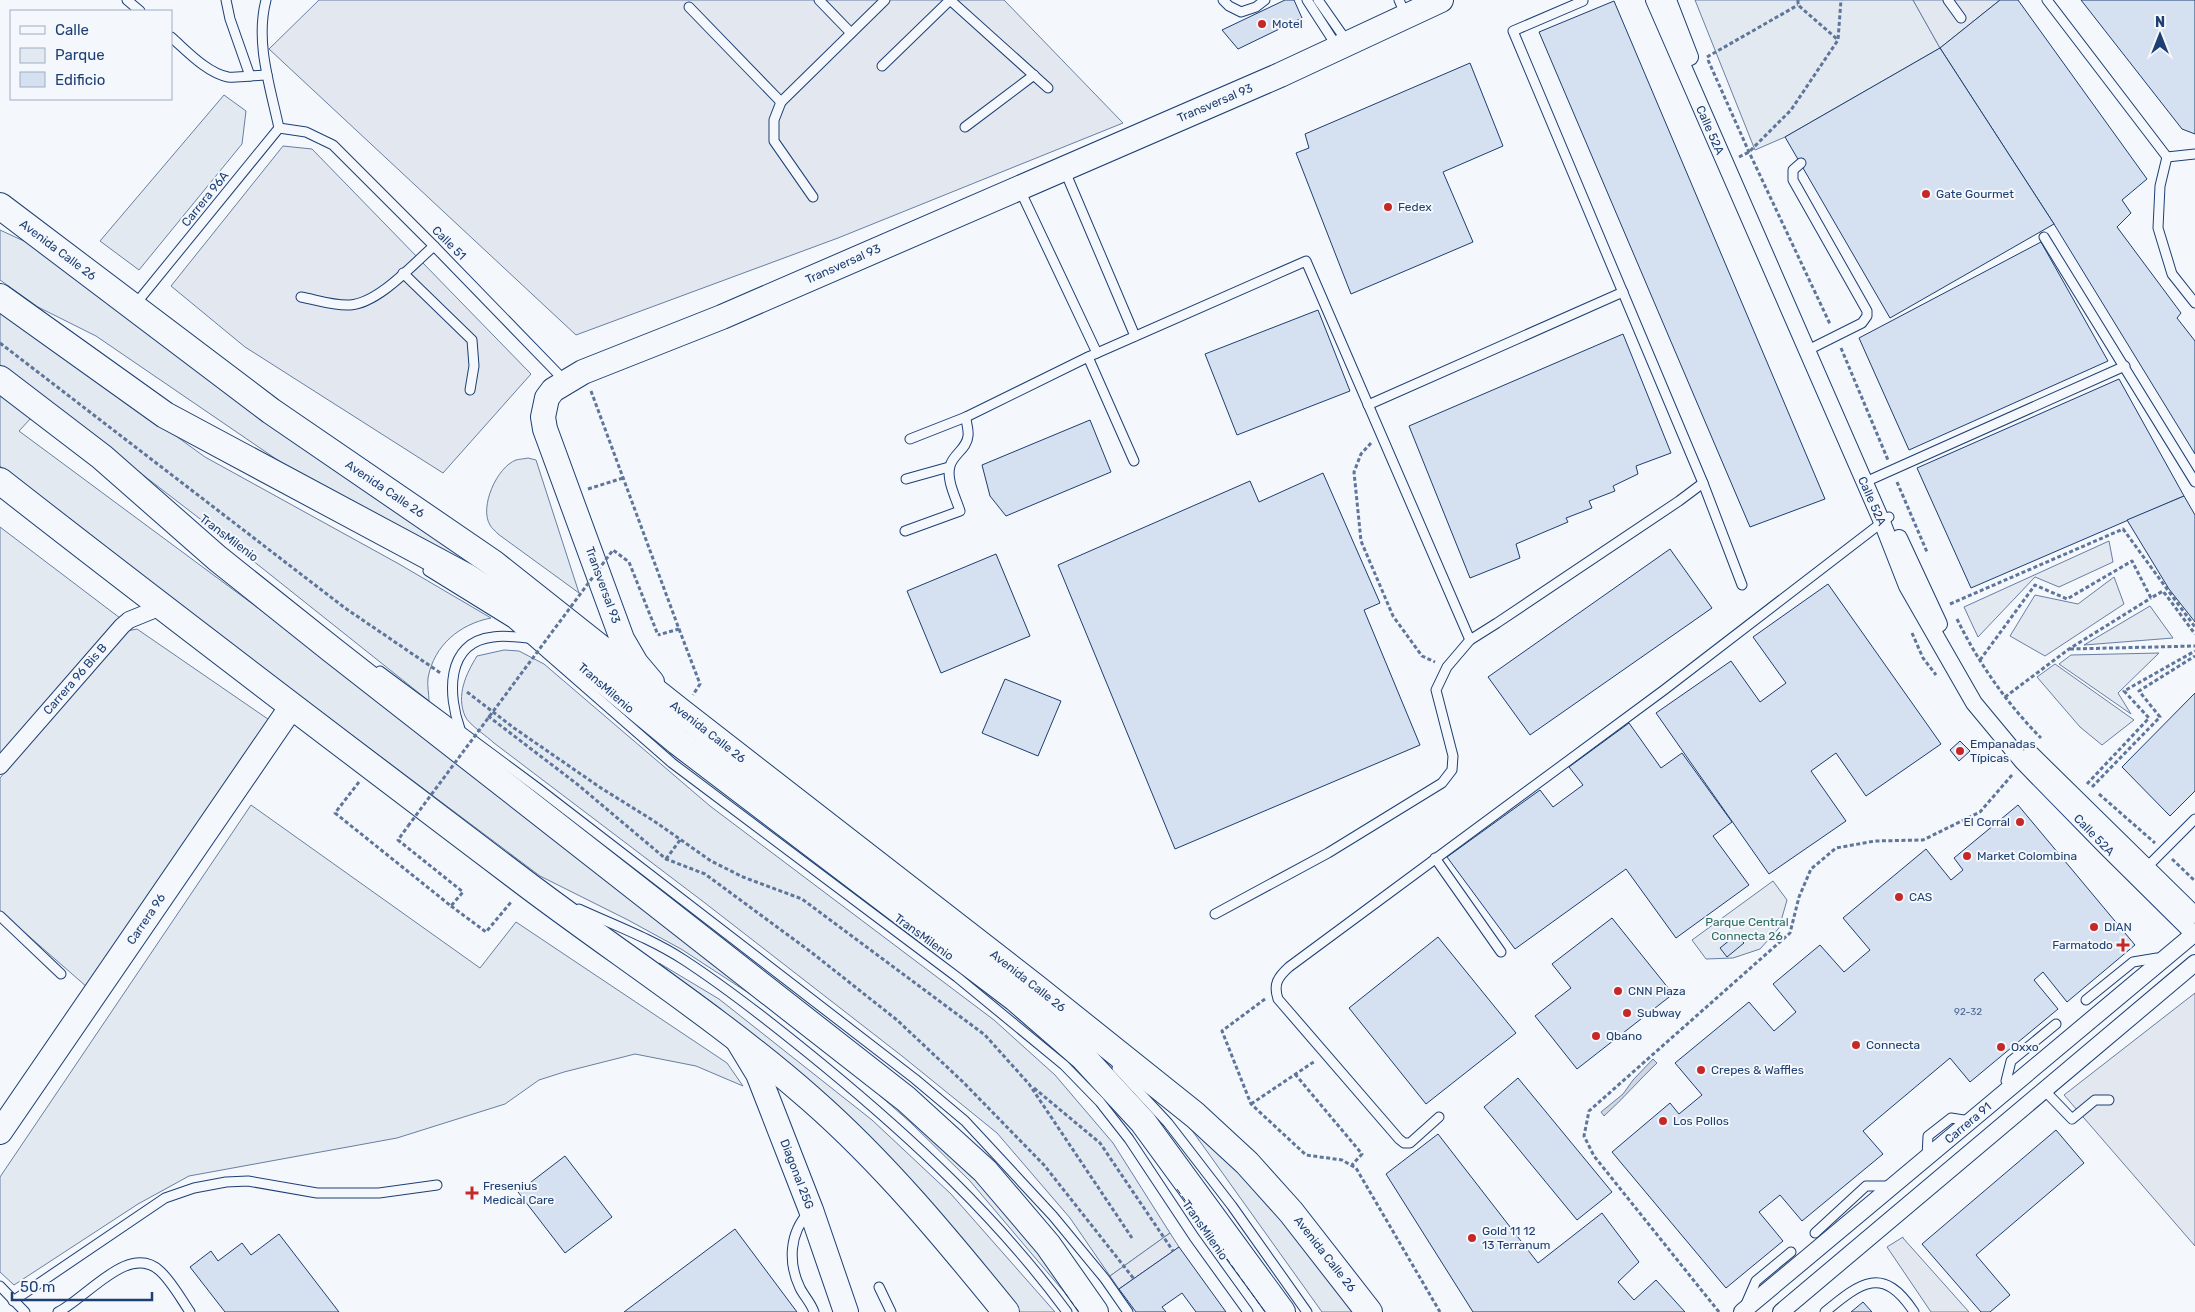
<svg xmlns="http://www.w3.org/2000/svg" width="2195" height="1312" viewBox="0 0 2195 1312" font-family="Rubik,sans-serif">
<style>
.green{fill:#e3e9f0;stroke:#687fa3}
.parking{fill:#e3e8f0;stroke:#687fa3}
.water{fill:#cfd7e4;stroke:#687fa3}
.building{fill:#d5e0f0;stroke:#1d3f73}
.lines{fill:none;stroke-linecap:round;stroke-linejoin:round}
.lane-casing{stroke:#1d3f73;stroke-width:11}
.street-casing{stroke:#1d3f73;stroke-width:18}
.secondary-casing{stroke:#1d3f73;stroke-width:26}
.primary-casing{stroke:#1d3f73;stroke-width:28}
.path{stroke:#5e769c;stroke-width:3;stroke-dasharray:4 2.5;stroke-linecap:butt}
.lane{stroke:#f4f7fb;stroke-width:9}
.street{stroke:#f4f7fb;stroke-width:16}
.secondary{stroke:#f4f7fb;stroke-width:24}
.primary{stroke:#f4f7fb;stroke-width:26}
.path-bridge{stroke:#5e769c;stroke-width:3;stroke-dasharray:4 2.5;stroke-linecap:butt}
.fence{stroke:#1d3f73;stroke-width:1;stroke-dasharray:6 2.5;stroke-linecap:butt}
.poi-dot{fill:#c62828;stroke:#f4f7fb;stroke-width:2}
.labels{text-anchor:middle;stroke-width:4;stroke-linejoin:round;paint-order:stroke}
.number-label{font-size:10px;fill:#4b6792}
.poi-label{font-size:12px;fill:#1d3f73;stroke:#f4f7fb;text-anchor:start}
.street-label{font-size:12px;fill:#1d3f73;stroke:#f4f7fb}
.park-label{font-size:12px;fill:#2c6c60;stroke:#f4f7fb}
</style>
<rect width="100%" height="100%" fill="#f4f7fb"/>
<g class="green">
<path d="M1695,0h218l27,48 -155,89 -30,13z"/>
<path d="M224,95l22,16 -4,33 -103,126 -39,-29z"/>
<path d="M0,230l26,12 519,370 -266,-151 -183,-125 -58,-29 -38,-27z"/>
<path d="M0,309l205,148 194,107 92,54c-31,6 -57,27 -63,60 -1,7 1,16 1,23l-221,-176 -208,-160z"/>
<path d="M0,394l32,23 -13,14 243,180 233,179 272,215 -86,-56 -53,-29 -88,-44 -456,-342 -84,-68z"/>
<path d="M528,458l8,2 43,133 -81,-59c-2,-3 -6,-5 -8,-9 -11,-18 7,-58 26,-65 3,-1 8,-1 12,-2z"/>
<path d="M0,527l120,91 -120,137z"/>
<path d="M2109,541l4,21 -54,25 -24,-10 -57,60 -14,-30z"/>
<path d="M2114,577l10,27 -79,52 -35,-20 25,-41 43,9z"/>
<path d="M2150,606l23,32 -89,7z"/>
<path d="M137,629l141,97 -183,268 -95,-83v-133l127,-147z"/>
<path d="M504,650l15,1 25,13 166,142 284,214 61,55 58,68 57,90 -60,43 -40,-58 -73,-85 -95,-77 -197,-153 -211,-160c-6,-6 -26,-19 -29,-27 -9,-21 1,-42 12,-60z"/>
<path d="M2159,653l-41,40 13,21 -72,-50 12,-9z"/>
<path d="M2055,664l79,56 -32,25 -22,-18 -43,-50z"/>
<path d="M251,805l229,163 36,-46 211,141 16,23 -47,-20 -61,-12 -71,18 -25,8 -34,24 -108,34 -208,38 -51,28 -124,81 -14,-13v-95z"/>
<path d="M1773,881l14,19 -8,28 -19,21 -27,9 -27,1 -14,-19z"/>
<path d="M659,963l60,36 153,121 79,74 104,118h-40l-256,-270z"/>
<path d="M861,1079l76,56 133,154 -5,4 -95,-112 -60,-59z"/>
<path d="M1186,1122l59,51 114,139h-37z"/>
</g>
<g class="parking">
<path d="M319,0h685l119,123 -285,115 -262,97 -307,-286z"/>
<path d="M1913,0h87l-60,48z"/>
<path d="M283,146l29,3 219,225 -88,99 -198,-126 -74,-61z"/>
<path d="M2195,993v253l-131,-151z"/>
<path d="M1170,1233l9,14 -60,42 -9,-13z"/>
<path d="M1903,1237v1l66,74h-38l-44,-65z"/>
</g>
<path class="water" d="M1653,1059l4,4c-18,17 -34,36 -53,53l-3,-4 22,-18 10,-14z"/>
<g class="building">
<path d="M1285,0h9l8,18 -64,31 -16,-19z"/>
<path d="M2000,0h18l129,179 -25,21 9,13 -14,14 64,86 -4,5 18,23v113l-141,-230 -114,-176z"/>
<path d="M2081,0h114v134l-13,-5z"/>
<path d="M1614,1l211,498 -75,28 -211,-495z"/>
<path d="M1940,48l114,176 -164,94 -105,-181z"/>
<path d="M1470,63l33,83 -60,26 30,70 -122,52 -55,-141 13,-5 -4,-14z"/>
<path d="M2041,242l67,119 -199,89 -50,-112z"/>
<path d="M1318,310l32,81 -113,44 -32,-81z"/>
<path d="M1623,334l48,119 -35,13 2,8 -25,12 2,5 -26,10 3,7 -26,10 2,4 -52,22 4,14 -50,20 -61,-152z"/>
<path d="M2119,379l65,117 -213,92 -54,-120z"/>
<path d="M1090,420l21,52 -105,44 -16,-20 -8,-31z"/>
<path d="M1323,473l57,130 -16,7 56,135 -245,104 -117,-284 192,-84 9,21z"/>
<path d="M2184,496l11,19v107l-26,-33 -42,-69z"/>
<path d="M1670,549l42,59 -182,127 -42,-58z"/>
<path d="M996,554l34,82 -89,37 -34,-82z"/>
<path d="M1828,584l113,160 -75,52 -30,-43 -25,18 35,50 -77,53 -113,-161 75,-52 29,41 26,-19 -33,-46z"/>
<path d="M1005,679l56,22 -23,55 -56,-23z"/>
<path d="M2195,693v98l-25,25 -48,-49z"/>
<path d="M1629,723l32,45 21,-15 50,69 -19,14 36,49 -73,53 -50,-69 -111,80 -68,-92 93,-67 13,17 30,-22 -14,-18z"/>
<path d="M1960,741l10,10 -11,10 -9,-11z"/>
<path d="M2018,805l117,140 -68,57 -24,-30 -9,8 24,29 -88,73 -20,-24 -87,73 20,23 -81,67 -22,-26 -21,17 24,29 -57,47 -114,-136 58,-49 9,11 23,-19 -27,-32 74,-61 25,29 22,-19 -23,-28 47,-39 24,27 26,-22 -27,-32 83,-69 25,31 12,-10 -9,-12z"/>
<path d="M1612,918l61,76 -96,75 -42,-53 36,-28 -19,-24z"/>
<path d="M1736,935l8,8 -17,14 -7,-9z"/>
<path d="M1438,937l78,96 -90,71 -77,-96z"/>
<path d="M1518,1078l94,114 -35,28 -93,-113z"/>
<path d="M2056,1130l28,33 -108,92 34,40 -20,17h-9l-59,-68z"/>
<path d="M1438,1134l100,129 64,-50 37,49 -21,20 16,18 22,-20 29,32h-212l-87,-138z"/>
<path d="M565,1156l47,61 -47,36 -47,-61z"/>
<path d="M735,1229l62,83h-173z"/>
<path d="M279,1234l60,78h-114l-35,-45 21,-16 7,10 24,-18 9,12z"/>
<path d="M1179,1247l47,65h-30l-14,-19 -20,14 4,5h-30l-17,-23z"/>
<path d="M1863,1302l9,10h-21z"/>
</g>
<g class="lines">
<g class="lane-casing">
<g id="lane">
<path d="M127,0l13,11"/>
<path d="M226,0l4,19 20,57"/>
<path d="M266,0c-11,42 4,86 13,128"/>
<path d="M819,0l32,33"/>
<path d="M950,0l98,88"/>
<path d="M1223,0l6,6 12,6 15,-5 9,-7"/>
<path d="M1307,0l31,48"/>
<path d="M1318,0l30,43"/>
<path d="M1399,0l7,16"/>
<path d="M1948,0l13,18"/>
<path d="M2047,0l120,157"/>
<path d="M689,7l92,95 104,-102"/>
<path d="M171,37c16,14 36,36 57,40 12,1 27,-2 39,-2"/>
<path d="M882,66l68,-66"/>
<path d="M781,102l-7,18v21l39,56"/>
<path d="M965,127l69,-52"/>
<path d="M2167,157l-7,29 -2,42 14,46 23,29"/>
<path d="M2167,157l28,-3"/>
<path d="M1801,163l-8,7v10l74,131v5l-5,7 -56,28"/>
<path d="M1064,169l71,167"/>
<path d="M1019,188l78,165"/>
<path d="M2044,237l151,245"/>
<path d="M403,273l69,67 2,26 -4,24"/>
<path d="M301,297c16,3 33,9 49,8 29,-2 63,-41 84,-59"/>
<path d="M134,306l145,-178 27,4 27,13 101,101 131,135"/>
<path d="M1088,357l46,104"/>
<path d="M1368,405l255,-113"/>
<path d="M910,439l56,-22 122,-60 218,-96 164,379 27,-17 182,-122 24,-18 -190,-452 70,-30"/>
<path d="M906,479l43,-12"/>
<path d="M1703,483l39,102"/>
<path d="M1863,483l262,-117"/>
<path d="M905,531l55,-20c-4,-13 -14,-31 -10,-45 3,-12 17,-17 18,-30 1,-6 -2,-13 -2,-19"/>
<path d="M428,571l84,52 160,140 285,214 107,88 36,37 29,37 65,98 54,75"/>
<path d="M380,671l159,118 376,290 50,42 88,95 52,63 23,33"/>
<path d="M460,729c-12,-33 -15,-87 33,-92 11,-2 23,0 35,1"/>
<path d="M1435,858l66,94"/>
<path d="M2146,868l49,-49"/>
<path d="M579,909c35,16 73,30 105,51 49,32 94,68 139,105 90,74 175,153 244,247"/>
<path d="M1215,914l113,-61 114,-70 10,-13 1,-14 -17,-66 11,-23 23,-27"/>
<path d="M0,916l61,58"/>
<path d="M2086,1000l47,-38 24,-4 3,4"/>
<path d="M1117,1068l51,55 64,83 75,106"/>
<path d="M2010,1087l-4,-6 5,-20 45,-37"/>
<path d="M2044,1090l28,29 23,-19h14"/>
<path d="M1439,1117l-29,26h-6l-5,-4 -121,-140c-5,-15 0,-22 11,-32l375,-277 225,-173"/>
<path d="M1927,1157l1,-21 23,-18 19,3"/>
<path d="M809,1212c-20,21 -21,51 -9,76 4,8 11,15 14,24"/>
<path d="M1815,1233l51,-47h24"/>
<path d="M0,1286l25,26"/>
<path d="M879,1287l12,25"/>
<path d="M13,1301l152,-103 29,-10 32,-6 22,-1 69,12h62l58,-8"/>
<path d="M1746,1304l10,-23 35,-29"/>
<path d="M58,1312c29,-14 71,-70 102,-41 12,11 21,28 30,41"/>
<path d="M1825,1312c36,-30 58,-47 89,0"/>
</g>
</g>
<g class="street-casing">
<g id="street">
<path d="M1654,0l228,522 25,64 67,117 49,59 83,85 89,88"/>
<path d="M1668,0l22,57"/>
<path d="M1899,538l40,86"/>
<path d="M2031,754l164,161"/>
<path d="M0,766l122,-140 7,-6 32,-13"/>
<path d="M1742,1312l453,-379"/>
<path d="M1781,1312l414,-349"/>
</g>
</g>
<g class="secondary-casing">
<g id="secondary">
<path d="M652,682l-16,-19 -14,-24 -77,-210 -2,-12 4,-19 6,-8 30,-18 139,-55 558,-242 161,-75"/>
<path d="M738,1041l20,33 9,23 44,113 35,102"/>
<path d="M0,1132l292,-426"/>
</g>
</g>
<g class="primary-casing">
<g id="primary">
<path d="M0,206l271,205 222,152 188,149 354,275 160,128 52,48 44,49 78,100"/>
<path d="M0,297l165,118 302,162 52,33 159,132 337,256 68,59 60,65 139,190"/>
<path d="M0,379l102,78 115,101 114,91 575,450 79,72 63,74 47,67"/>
<path d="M0,481c171,134 344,265 517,396 97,74 202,141 294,222 73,64 134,138 195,213"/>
</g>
</g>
<g class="path">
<path d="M1798,0v5l39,34"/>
<path d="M1707,57l91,-52"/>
<path d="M1708,60l41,92 81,172"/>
<path d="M1739,157l10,-5 42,-42 47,-70 3,-40"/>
<path d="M0,343l345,265 97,66"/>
<path d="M1841,348l47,112"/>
<path d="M591,391l88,238 -21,6"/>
<path d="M1371,443l-10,11 -7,18 7,69 32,75 29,40 13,6"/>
<path d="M1897,482l30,70"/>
<path d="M588,489l35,-11"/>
<path d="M1950,604l173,-75 72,98"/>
<path d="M1957,619c21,43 50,85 84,119"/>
<path d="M679,629l21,55 -7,11"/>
<path d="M1912,633l11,25 13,17"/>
<path d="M2070,649l125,-3"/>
<path d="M1980,660l55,-75 32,14 65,-38 19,37 12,-7 32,43"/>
<path d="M467,692l47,36 87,60 53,33 57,40 32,16 59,22 183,136 44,49 103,154"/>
<path d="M2005,697l64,-48 82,-51"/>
<path d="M488,716l89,68 89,75 39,15 106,78 86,68 66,62 81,83 90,114"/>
<path d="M359,782l-24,31 116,93 12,-14 -65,-52 10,-14"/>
<path d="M2087,784l62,-66 -25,-27 71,-40"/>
<path d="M2092,787l68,-70 -21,-26 56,-35"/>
<path d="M2099,794l56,49"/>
<path d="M666,859l14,-19"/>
<path d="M2172,859l23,22"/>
<path d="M451,906l35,26 26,-31"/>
<path d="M1265,999l-43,32 29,73 55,51 36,5 14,8 84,144"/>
<path d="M1295,1074l67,80 -10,11"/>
<path d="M1034,1088l66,55 73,108"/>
<path d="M1251,1104l64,-43"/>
<path d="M1719,1312l-125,-156 -10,-20 5,-25 201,-178 9,-36 12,-28 25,-21 39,-7 48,-1 57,-28 32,-37"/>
</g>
<use href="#lane" class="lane"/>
<use href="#street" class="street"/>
<use href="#secondary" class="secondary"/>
<use href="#primary" class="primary"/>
<path class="path-bridge" d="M408,826l205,-276 16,12 29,73"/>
<g class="fence">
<path d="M1177,1189l88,123"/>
<path d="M1065,1293l14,19"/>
</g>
</g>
<g class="poi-dot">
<circle cx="1262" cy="24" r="5"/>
<circle cx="1926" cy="194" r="5"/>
<circle cx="1388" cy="207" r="5"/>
<circle cx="1960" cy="751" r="5"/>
<circle cx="2020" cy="822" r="5"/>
<circle cx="1967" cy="856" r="5"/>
<circle cx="1899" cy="897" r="5"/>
<circle cx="2094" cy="927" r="5"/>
<path d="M2120.5 937.5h5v5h5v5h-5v5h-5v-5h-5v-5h5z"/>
<circle cx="1618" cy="991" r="5"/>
<circle cx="1627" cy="1013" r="5"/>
<circle cx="1596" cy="1036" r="5"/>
<circle cx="1856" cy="1045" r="5"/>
<circle cx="2001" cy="1047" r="5"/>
<circle cx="1701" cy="1070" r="5"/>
<circle cx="1663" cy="1121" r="5"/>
<path d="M469.5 1185.5h5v5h5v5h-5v5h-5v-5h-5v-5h5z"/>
<circle cx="1472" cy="1238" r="5"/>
</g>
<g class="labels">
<g class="number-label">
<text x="1968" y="1015">92-32</text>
</g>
<g class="poi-label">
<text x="1272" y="28">Motel</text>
<text x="1936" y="198">Gate Gourmet</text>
<text x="1398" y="211">Fedex</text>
<text x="1970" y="748">Empanadas<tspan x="1970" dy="14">Típicas</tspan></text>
<text x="2010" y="826" text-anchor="end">El Corral</text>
<text x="1977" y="860">Market Colombina</text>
<text x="1909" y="901">CAS</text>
<text x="2104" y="931">DIAN</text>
<text x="2113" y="949" text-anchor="end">Farmatodo</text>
<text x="1628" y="995">CNN Plaza</text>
<text x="1637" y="1017">Subway</text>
<text x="1606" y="1040">Qbano</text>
<text x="1866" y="1049">Connecta</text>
<text x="2011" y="1051">Oxxo</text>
<text x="1711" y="1074">Crepes &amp; Waffles</text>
<text x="1673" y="1125">Los Pollos</text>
<text x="483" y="1190">Fresenius<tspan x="483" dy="14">Medical Care</tspan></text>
<text x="1482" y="1235">Gold 11 12<tspan x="1482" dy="14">13 Terranum</tspan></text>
</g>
<g class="street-label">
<text transform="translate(1215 103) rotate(-23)" y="4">Transversal 93</text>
<text transform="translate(1710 130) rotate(66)" y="4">Calle 52A</text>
<text transform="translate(205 199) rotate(-51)" y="4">Carrera 96A</text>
<text transform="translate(449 243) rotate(45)" y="4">Calle 51</text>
<text transform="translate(58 250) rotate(37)" y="4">Avenida Calle 26</text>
<text transform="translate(843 264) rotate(-24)" y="4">Transversal 93</text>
<text transform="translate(385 489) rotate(34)" y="4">Avenida Calle 26</text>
<text transform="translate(1872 501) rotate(66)" y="4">Calle 52A</text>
<text transform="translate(229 538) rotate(37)" y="4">TransMilenio</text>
<text transform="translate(603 585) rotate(70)" y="4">Transversal 93</text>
<text transform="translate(75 679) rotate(-49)" y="4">Carrera 96 Bis B</text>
<text transform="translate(606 688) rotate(41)" y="4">TransMilenio</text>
<text transform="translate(708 732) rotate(38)" y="4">Avenida Calle 26</text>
<text transform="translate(2094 835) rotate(46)" y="4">Calle 52A</text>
<text transform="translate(146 919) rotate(-56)" y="4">Carrera 96</text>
<text transform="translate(924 937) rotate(36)" y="4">TransMilenio</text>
<text transform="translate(1028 981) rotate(38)" y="4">Avenida Calle 26</text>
<text transform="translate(1968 1123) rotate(-40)" y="4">Carrera 91</text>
<text transform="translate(797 1174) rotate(69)" y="4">Diagonal 25G</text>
<text transform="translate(1205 1230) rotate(55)" y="4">TransMilenio</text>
<text transform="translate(1325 1254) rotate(52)" y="4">Avenida Calle 26</text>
</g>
<g class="park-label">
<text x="1747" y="926">Parque Central<tspan x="1747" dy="14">Connecta 26</tspan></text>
</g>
</g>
<rect x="10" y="10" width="162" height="90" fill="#f4f7fb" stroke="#9eadc5"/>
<rect x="20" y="26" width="25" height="8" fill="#f4f7fb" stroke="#9eadc5"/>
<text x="55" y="35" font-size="15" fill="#1d3f73">Calle</text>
<rect x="20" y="48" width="25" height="15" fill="#e3e9f0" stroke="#9eadc5"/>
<text x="55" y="60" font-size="15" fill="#1d3f73">Parque</text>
<rect x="20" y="72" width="25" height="15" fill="#d5e0f0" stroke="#9eadc5"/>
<text x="55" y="85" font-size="15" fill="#1d3f73">Edificio</text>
<g transform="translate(2160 35)" stroke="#f4f7fb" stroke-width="4" paint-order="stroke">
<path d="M0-4L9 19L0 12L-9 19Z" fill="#1d3f73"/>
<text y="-8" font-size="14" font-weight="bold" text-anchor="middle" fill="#1d3f73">N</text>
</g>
<path d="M12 1292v8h140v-8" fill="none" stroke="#1d3f73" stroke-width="2.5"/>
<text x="20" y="1292" font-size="15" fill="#1d3f73" stroke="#f4f7fb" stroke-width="4" paint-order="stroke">50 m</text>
</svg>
